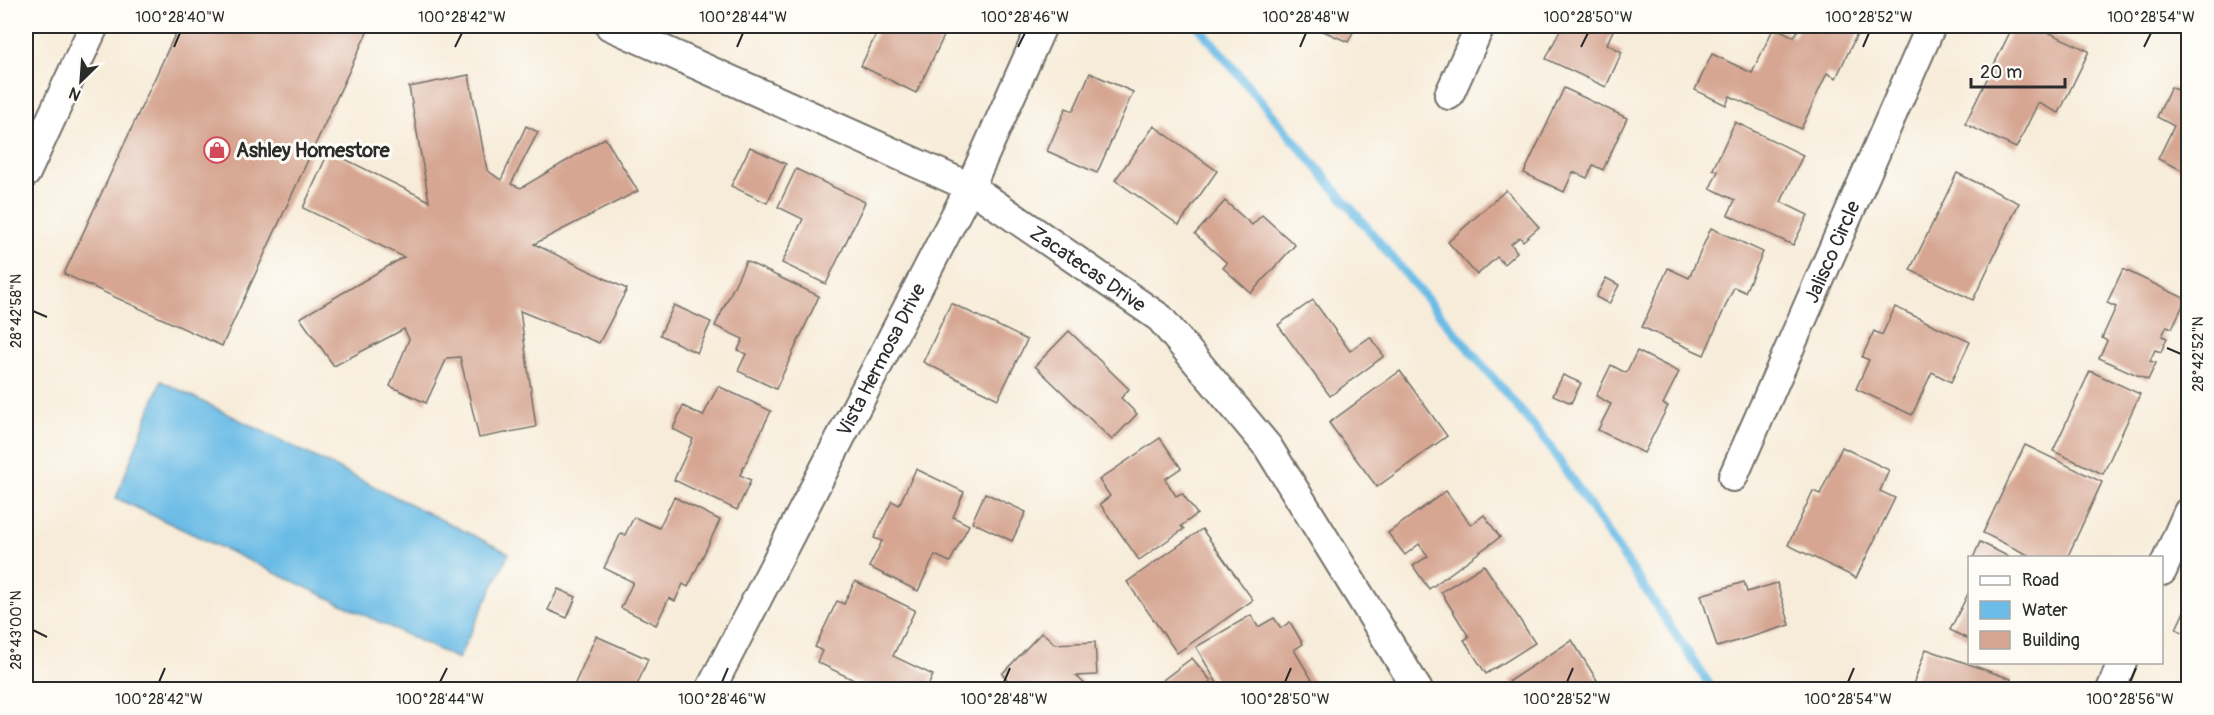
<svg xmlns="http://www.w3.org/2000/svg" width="2214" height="715" viewBox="0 0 2214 715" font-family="Pangolin,sans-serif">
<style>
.water{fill:#6bbce6;stroke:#4b7488;stroke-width:1.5}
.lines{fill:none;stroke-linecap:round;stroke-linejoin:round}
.stream{stroke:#6bbce6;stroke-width:9}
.building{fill:#d6a692}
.minor-casing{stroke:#726f68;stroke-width:32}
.minor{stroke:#fff;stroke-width:28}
.ticks{fill:none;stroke:#2b2b2b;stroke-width:2}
.labels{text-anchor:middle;stroke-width:6;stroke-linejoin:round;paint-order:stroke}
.poi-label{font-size:20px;font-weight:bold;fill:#2b2b2b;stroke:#fdfcf7;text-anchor:start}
.street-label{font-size:20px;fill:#2b2b2b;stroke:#fdfcf7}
.neatline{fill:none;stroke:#2b2b2b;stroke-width:2}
.ticks-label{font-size:15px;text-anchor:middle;fill:#2b2b2b}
</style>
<rect width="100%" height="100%" fill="#fdfcf7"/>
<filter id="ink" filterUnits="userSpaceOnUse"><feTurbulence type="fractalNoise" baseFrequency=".0167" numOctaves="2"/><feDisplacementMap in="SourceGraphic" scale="12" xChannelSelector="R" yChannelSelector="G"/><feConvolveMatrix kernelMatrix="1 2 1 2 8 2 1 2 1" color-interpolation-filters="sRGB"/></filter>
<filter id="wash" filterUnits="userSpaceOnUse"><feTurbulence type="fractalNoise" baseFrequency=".008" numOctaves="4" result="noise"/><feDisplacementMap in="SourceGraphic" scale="24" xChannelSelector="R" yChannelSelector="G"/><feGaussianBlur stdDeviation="1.35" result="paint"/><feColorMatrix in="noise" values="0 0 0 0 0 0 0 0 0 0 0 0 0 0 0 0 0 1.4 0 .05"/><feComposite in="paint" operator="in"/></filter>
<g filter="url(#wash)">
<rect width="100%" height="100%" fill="#f7ecd9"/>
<path class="water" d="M161,381l348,172 -51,106 -342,-161z"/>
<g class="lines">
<path class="stream" d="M1198,26l348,415 167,249"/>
</g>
<g id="blocks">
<g class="building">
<path d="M179,26h191l-148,320 -158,-72z"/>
<path d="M880,26h69l-33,67 -55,-27z"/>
<path d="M1312,26h44l-8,16z"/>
<path d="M1562,26h53l-8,18 15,8 -16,35 -60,-28z"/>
<path d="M1800,26h50l9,4 -23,48 -9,-5 -26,56 -71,-33 -4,9 -31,-15 17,-36 40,19 22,-46 20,10z"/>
<path d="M2013,26h22l54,25 -30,62 -21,-10 -22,45 -51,-24z"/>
<path d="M1090,73l43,19 -36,81 -50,-22 19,-43 7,3z"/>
<path d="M469,75l18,95 14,10 25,-54 12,6 -27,52 10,4 84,-50 33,53 -104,53 93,45 -28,54 -79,-32 16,116 -57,11 -19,-81 -13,1 -21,45 -36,-17 19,-47 -5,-10 -70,37 -34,-48 104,-61 -101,-49 26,-57 100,50 -20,-114z"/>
<path d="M2171,87l17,8v78l-30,-14 16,-33 -17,-9z"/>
<path d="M1564,88l63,30 -24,52 -10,-5 -6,13 -14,-6 -9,20 -40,-19z"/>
<path d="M1735,122l68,33 -22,47 27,13 -15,30 -65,-30 7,-15 -25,-12 8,-17 -5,-2z"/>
<path d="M1154,126l63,45 -38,54 -64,-45z"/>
<path d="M750,147l36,17 -19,39 -36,-17z"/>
<path d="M796,169l69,33 -39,82 -44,-21 21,-44 -25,-12z"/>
<path d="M1957,173l62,30 -46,97 -63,-30z"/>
<path d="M1506,190l33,37 -16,14 -3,-4 -9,7 6,8 -13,12 -7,-7 -20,18 -29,-33z"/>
<path d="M1225,201l27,24 10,-10 33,30 -44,48 -28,-25 4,-5 -32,-29z"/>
<path d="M1711,228l52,24 -18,40 -11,-5 -30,68 -62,-28 26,-59 21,10z"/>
<path d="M746,261l73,35 -43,93 -38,-18 8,-17 -8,-4 5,-11 -28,-13z"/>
<path d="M2123,269l63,30 -14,29 -5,-2 -5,10 5,2 -6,14 -6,-2 -5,11 6,2 -8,17 -49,-22 8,-17 -5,-3 14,-31 -9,-4z"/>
<path d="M1606,278l13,7 -10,19 -13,-7z"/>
<path d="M1313,300l37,51 20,-14 14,19 -54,40 -52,-71z"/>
<path d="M951,303l76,37 -29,59 -75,-37z"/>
<path d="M674,305l37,17 -14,31 -37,-18z"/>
<path d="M1895,307l75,35 -19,40 -19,-10 -20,43 -56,-26 13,-29 -7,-3 12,-26 8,4z"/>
<path d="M1069,331l60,58 -8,9 16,16 -25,26 -77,-74z"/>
<path d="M1637,351l42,21 -16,32 5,2 -24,47 -46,-23 13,-26 -15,-8 15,-31 15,8z"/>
<path d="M1400,371l47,65 -70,51 -48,-64z"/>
<path d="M2090,371l50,23 -37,80 -50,-23z"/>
<path d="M1563,375l18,8 -10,20 -18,-8z"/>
<path d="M718,386l53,25 -31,64 11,5 -14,30 -63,-30 19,-41 -20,-10 10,-23 20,10z"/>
<path d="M1160,438l21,30 -16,11 11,17 6,-3 15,21 -16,12 3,3 -45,31 -39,-56 10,-8 -11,-16z"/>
<path d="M2025,445l77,37 -35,76h-33l-51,-25z"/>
<path d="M1842,447l47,23 -9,21 15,7 -39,80 -68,-33 25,-54 7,3z"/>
<path d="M916,469l48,23 -11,25 16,8 -19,37 -15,-7 -17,36 -49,-24 13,-26 -8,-3 18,-37 7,4z"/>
<path d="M1446,491l25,34 13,-10 16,22 -71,52 -16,-23 15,-10 -9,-12 -14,11 -17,-22z"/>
<path d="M985,493l41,19 -14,29 -40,-19z"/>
<path d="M674,497l46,23 -32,67 -5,-3 -8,17 -6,-3 -13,27 -35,-17 12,-26 -29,-14 17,-35 4,2 9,-18 25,11z"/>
<path d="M1202,529l51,71 -76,53 -50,-71z"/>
<path d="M1980,542l31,16h-38z"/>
<path d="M1484,565l51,78 -49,31 -22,-34 5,-3 -28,-45z"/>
<path d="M855,581l60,29 -22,46 40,19 -7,15h-52l-57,-28 5,-11 -7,-4 22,-46 7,3z"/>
<path d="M1744,582l3,10 30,-9 13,42 -73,22 -16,-52z"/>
<path d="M558,589l18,8 -9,21 -19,-8z"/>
<path d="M1970,590v50l-20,-10z"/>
<path d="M2188,603v32l-12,-6z"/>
<path d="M1251,615l7,12 16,-9 7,10 9,-6 13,22 -9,6 23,38 -96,2 -25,-43z"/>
<path d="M1042,632l13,12 40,-2 2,33 -21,1 8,7 -6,7h-60l-16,-16z"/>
<path d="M596,636l52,23 -13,31h-63z"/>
<path d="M1572,640l31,50h-89l-5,-9z"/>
<path d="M1926,649l85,30 -4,11h-96z"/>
<path d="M1192,658l19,23 -11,9h-42l-3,-4z"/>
</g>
</g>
</g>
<g filter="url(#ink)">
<use href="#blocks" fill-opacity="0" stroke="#726f68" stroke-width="1.5"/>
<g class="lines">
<g class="minor-casing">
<g id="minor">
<path id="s1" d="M610,26l360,161 190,131 108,129 150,243"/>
<path d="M1449,95l31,-69"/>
<path d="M26,173l68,-147"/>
<path id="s2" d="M1733,477l198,-451"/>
<path d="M2162,571l26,-59"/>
<path id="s3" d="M710,690l260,-503 72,-161"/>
<path d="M2111,690l11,-28"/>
</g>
</g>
<use href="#minor" class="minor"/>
</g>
</g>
<path class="ticks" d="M174,47l6,-14M455,47l7,-14M737,47l6,-14M1018,47l7,-14M1300,47l6,-14M1581,47l7,-14M1863,47l6,-14M2144,47l7,-14M33,311l14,6M2167,348l14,6M33,630l14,7M159,682l6,-14M440,682l7,-14M722,682l6,-14M1004,682l6,-14M1285,682l6,-14M1567,682l6,-14M1848,682l6,-14M2130,682l6,-14"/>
<defs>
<g id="shop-ring" transform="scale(1.35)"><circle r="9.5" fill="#fdfcf7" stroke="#d1495b" stroke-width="1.5"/><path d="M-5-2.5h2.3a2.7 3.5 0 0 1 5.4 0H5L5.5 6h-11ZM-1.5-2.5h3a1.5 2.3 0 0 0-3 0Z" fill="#d1495b"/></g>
</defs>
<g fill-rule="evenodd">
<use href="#shop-ring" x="217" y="150"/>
</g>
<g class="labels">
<g class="poi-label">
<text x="236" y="157">Ashley Homestore</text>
</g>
<g class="street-label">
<text dy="7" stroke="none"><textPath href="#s2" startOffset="246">Jalisco Circle</textPath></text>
<text dy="7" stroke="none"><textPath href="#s1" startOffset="538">Zacatecas Drive</textPath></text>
<text dy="7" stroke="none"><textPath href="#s3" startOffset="372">Vista Hermosa Drive</textPath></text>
</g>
</g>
<rect width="2214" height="715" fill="none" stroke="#fdfcf7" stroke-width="66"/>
<rect x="1968" y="556" width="195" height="108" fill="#fdfcf7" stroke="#a9a8a5" stroke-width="1.5"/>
<rect x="1980" y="576" width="30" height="9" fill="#ffffff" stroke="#a9a8a5" stroke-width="1.5"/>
<text x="2022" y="586" font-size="18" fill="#2b2b2b">Road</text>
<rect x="1980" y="601" width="30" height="18" fill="#6bbce6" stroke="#a9a8a5" stroke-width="1.5"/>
<text x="2022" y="616" font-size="18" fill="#2b2b2b">Water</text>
<rect x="1980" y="631" width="30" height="18" fill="#d6a692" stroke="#a9a8a5" stroke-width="1.5"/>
<text x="2022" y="646" font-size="18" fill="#2b2b2b">Building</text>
<g transform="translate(81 81) rotate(205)" stroke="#fdfcf7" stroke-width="4.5" paint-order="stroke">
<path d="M0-4.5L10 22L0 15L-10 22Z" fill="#2b2b2b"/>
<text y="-9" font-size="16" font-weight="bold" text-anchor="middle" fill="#2b2b2b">N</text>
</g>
<path d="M1971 78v9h94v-9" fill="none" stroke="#2b2b2b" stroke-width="3"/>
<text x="1980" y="78" font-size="18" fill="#2b2b2b" stroke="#fdfcf7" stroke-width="4.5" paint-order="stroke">20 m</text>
<rect x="33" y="33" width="2148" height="649" class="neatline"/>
<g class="ticks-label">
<text x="180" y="22">100°28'40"W</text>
<text x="462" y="22">100°28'42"W</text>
<text x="743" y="22">100°28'44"W</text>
<text x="1025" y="22">100°28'46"W</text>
<text x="1306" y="22">100°28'48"W</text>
<text x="1588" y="22">100°28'50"W</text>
<text x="1869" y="22">100°28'52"W</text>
<text x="2151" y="22">100°28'54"W</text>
<text transform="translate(16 311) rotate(-90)" y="5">28°42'58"N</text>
<text transform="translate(2198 354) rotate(-90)" y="5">28°42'52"N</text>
<text transform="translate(16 630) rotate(-90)" y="5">28°43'00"N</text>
<text x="159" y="704">100°28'42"W</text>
<text x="440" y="704">100°28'44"W</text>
<text x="722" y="704">100°28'46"W</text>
<text x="1004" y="704">100°28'48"W</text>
<text x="1285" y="704">100°28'50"W</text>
<text x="1567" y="704">100°28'52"W</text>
<text x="1848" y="704">100°28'54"W</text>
<text x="2130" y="704">100°28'56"W</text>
</g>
</svg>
